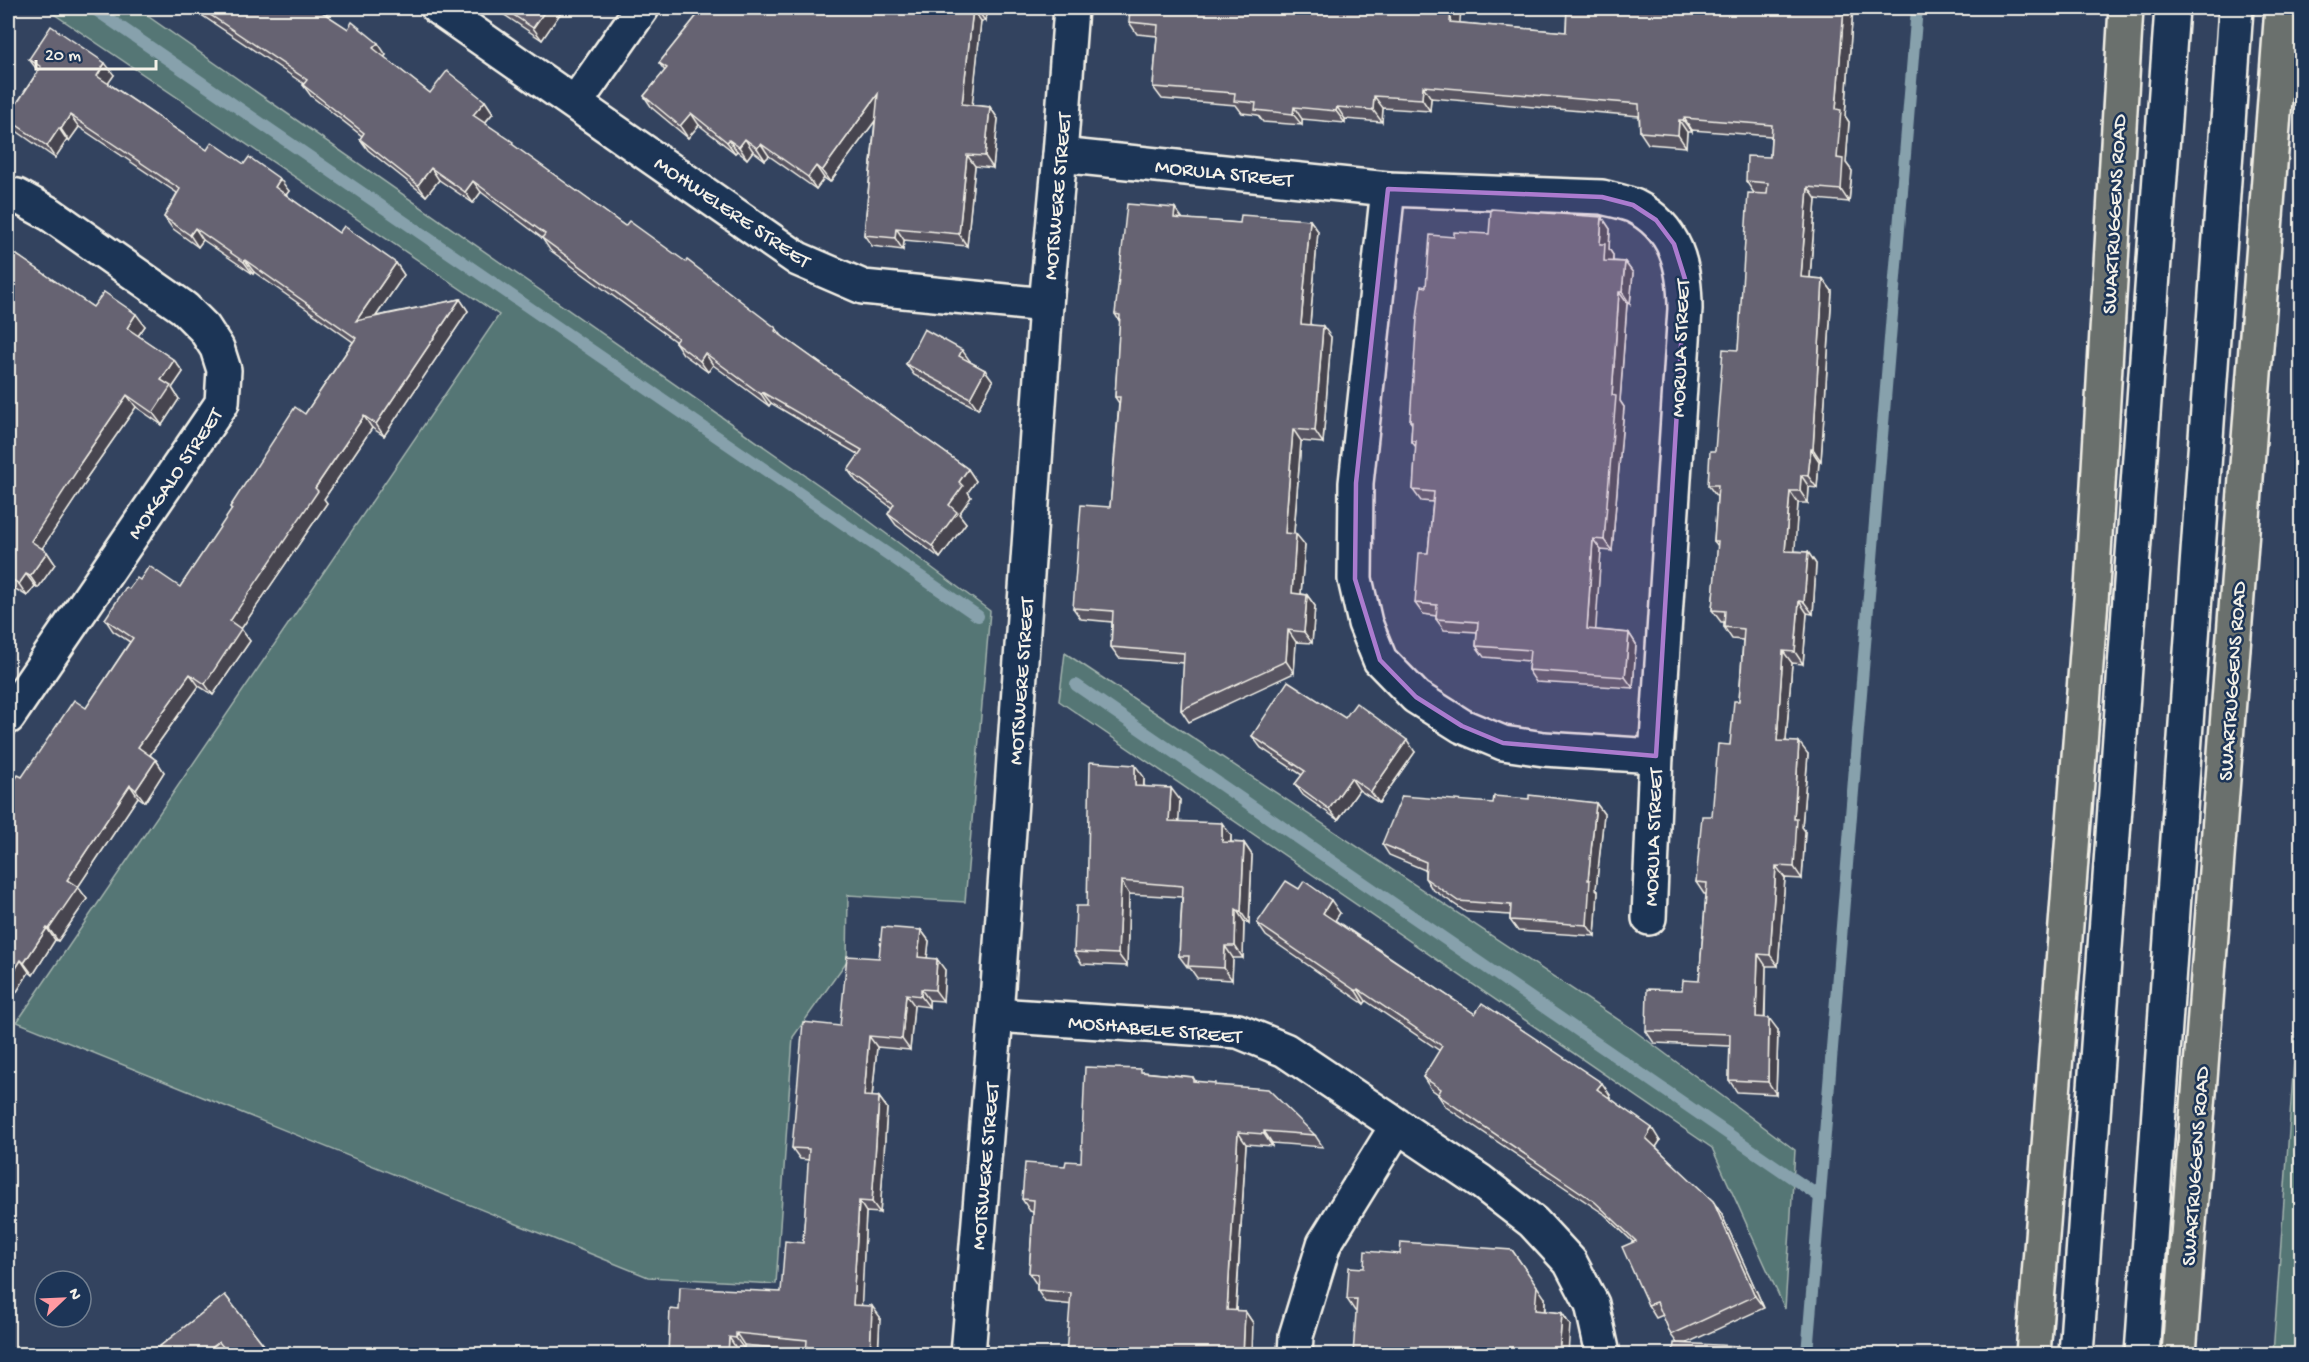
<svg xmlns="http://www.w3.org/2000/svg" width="2309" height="1362" viewBox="0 0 2309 1362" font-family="'Gochi Hand',sans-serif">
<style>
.grass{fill:#547675;stroke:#a4b4ae;stroke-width:1.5}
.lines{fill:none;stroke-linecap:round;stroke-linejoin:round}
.stream{stroke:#87a1ac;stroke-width:12}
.minor-casing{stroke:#f4f1e8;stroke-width:38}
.major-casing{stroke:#f4f1e8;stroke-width:38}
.minor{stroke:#1d3557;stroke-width:33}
.major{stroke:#6a706d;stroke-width:33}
.wall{fill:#585562;stroke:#f4f1e8;stroke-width:1.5}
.shaded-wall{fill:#474550;stroke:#f4f1e8;stroke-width:1.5}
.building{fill:#666372;stroke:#f4f1e8;stroke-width:1.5}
.marked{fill:#ab7bcf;fill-opacity:0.2;stroke:#ab7bcf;stroke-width:4.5;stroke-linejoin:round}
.labels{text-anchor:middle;stroke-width:5;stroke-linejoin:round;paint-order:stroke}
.street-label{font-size:21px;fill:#f4f1e8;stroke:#1d3557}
</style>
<rect width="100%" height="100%" fill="#33435f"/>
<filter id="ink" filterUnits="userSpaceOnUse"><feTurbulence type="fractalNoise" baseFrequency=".0167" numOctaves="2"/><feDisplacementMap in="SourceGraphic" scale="12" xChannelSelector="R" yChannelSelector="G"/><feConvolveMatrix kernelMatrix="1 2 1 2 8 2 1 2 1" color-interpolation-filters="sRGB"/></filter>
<g filter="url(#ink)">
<g class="grass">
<path d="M45,8h91l713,498 141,105 -25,291 -117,-7 -1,66 -54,76 -17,247 -128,-7 -631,-255 482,-707z"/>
<path d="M1065,653l563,373 167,124 -10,159 -73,-161 -653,-447z"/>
<path d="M2301,963v391h-28z"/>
</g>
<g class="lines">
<g class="stream">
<path d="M93,8l885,608"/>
<path d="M1076,685l744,512"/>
<path d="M1807,1354l110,-1346"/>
</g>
<g class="minor-casing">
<g id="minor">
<path d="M438,8l360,251 65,28 183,18"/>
<path d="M576,102l66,-94"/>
<path d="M1060,155l328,34 214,8c11,3 23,5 32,9 42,21 51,60 51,103l-29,447 -7,162"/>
<path d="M1388,189l-32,294 -1,96 10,44 15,37 36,37 46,29 41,17 41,6 112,7"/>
<path d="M8,195l9,1 33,18 134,94 20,20 13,20 7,22 -2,33 -214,314"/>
<path d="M996,1015l242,16 47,19 195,131 53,41 37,40 22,42 11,50"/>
<path d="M968,1354l28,-339 50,-710 14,-150 11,-147"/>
<path d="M1295,1354l1,-18 28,-92 73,-118"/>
<path d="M2076,1354l96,-1346"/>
<path d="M2142,1354l94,-1346"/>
</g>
</g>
<g class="major-casing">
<g id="major">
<path d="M2033,1354l59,-767 34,-579"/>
<path d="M2179,1354l103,-1346"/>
</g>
</g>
<use href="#minor" class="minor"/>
<use href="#major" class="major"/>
</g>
<g class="wall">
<path d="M191,8h125l70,47 -2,2 46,36 55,8 8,12 -8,10 34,27 106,76 151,102 6,8 186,133 8,12 -8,11 3,5 -12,17 7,9 -26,35 -44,-33 -8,-11 4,-6 -36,-27 -8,-11 11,-15 -88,-52 -2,3 -56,-41 -5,7 -25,-18 -8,-12h1l-126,-92 -8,-12 -61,-46 -8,11 -34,-23 -13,16 -58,-46 -8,-11 2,-3 -51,-40 -8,-11 1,-1z"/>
<path d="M498,8h66l-22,32 -39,-26z"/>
<path d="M703,8h284l-2,13h-4l-9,84 18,2 8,12 -5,49 -18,-2 -8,80 -63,-6 -1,10 -31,-4 -8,-11 11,-114 -45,61 -6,-4 -8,11 -47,-33 -4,4 -12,-9 -6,8 -10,-8 -2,2 -36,-28 -11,13 -36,-30 -8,-12 21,-25 -6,-8z"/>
<path d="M1567,8h286l-8,108 4,6 -3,41 6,8 -3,31 -33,-3 -6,79 13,1 9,12 -11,170h-2l-2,27 -8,-1 -1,16h-10l-4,48 14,1 8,12 -3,50 -6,-1 -4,51 -11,-1 -6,78 22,13 -6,73 3,4 -3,48 -17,-1 -7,88h-12l-1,51 13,13 -2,64 -39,-2 -8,-12 1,-34 -76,-3 -8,-12 36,-41 17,-9 7,-87h-2l-8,-12 34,-137 9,-44 4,-61 -11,-1 -8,-12v-5h-3l-9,-12 6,-64 -4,-5 3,-44 -9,-12 30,-135 16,-157 -8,-12 24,-24 1,-21 -79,-6v2h-5l-1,15 -38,-3 -8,-12 -1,-16 -208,-18 -1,13 -47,-3 -1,14 -37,-3v4l-43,-4v6l-39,-3 -5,-7 -16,-2 -6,-8 -74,-6 -9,-12 4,-51 -20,-2 -8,-12 331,1 106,9z"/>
<path d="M29,59l85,16 -6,8 99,67 37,14 45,27 -3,4 53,38 57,30 8,12 -28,41 84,-17 8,12 -84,125 -12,-8 -48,71 3,4 -86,126 9,12 -37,54 -14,-9 -49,69 6,5 8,12 -19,30 -7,-5 -60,90 9,12 -29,42 -3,-1 -22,35 -4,-3 -21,34v-215l14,-14 64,-69 44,-66 -17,-11 -8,-12 24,-30 11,-9 40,7 52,-77 -2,-3 75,-93 48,-72 -99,-70 -1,2 -50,-34 -5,7 -26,-19 -8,-11 13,-24 -98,-66 -10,14 -2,-1 -12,18 -40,-28 -7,-10v-3l30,-46z"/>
<path d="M1175,208l8,11 57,4 70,-3 8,11 -8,93 21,13 -8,106 -22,-2 -7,92 11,12 -4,49 6,1 8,11 -3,37 -16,-1 -2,31 -105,49 -8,-12 3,-47 -65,-5 -8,-11 1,-25 -31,-3 -8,-11 37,-101 9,-104 -4,-6 5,-75 -5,-8z"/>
<path d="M1602,217l8,12 -1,20 4,6v6l12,1 8,11 -3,31 -3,-1 -7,98 4,6 -12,144 -11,-1 -6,80 34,3 7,11 -3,44 -97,-6 -8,-12 1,-9 -45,-4 -8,-11 1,-14 -33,-2 -8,-11v-3l-13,-2 -8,-11 13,-50 5,-51 -12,-1 -8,-11 3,-43 -5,-6 1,-17 -2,-3 16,-134 28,-50 35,-3z"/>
<path d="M8,249l85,58 52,19 -7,10 36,24 9,12 -11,16 7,11 -17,26 -26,-18 -51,73 2,1 -45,67 5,4 8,12 -17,24 -3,-2 -8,10 -13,-8 -3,5 -3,-2z"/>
<path d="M970,361v1l15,8 8,11 -15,28 -64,-34 -8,-11z"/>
<path d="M1345,718l70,34 -36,51 -20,-13 -21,30 -35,-25 -8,-11 7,-9 -41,-27 -9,-12z"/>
<path d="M1144,777v9l36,14 -2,22 53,13v7l13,1 8,12 -3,69 -5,-3 -1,37h-10l-1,22 -35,-2 -7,-10h-2l-9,-12 3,-59 -53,-3 -2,72 -45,-2 -8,-12 13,-46z"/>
<path d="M1529,799l67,4 8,11 -8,75 2,2 -3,45 -77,-5 -8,-11v-5l-44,-3 -34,-23 -7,-11v-8l-36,-15 -7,-11 111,-41z"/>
<path d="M1299,889l41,24 -5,7 140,94 135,81 -1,2 51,44 -4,6 65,66 43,95 -77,35h-10l-6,-8 -8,-20 -7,3 -8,-13 -15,-63 -29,-28 -158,-107 -8,-12v-1l-7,-5 -8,-12 17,-26 -74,-50 -2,3 -98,-68 -9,-13z"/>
<path d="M921,930l8,11 -2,17 18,12 -2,31 -14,-1v7l-15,-2 -4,45 -33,-3 -5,50h7l8,11 -7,105 -14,-1 -5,93 19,12 -2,37h-71v-3l-63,-6v4l-8,-1 -68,6 11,-44 102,-18 22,-49 6,-83 -9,-1 -8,-11 48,-122 39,-68z"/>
<path d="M1143,1072l50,5 3,5 21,4 98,49 8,12 -51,-4v3l-26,-2 -10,167h9l8,12 -208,-21 -8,-12v-5l-8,-12 4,-61 -3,-1 -8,-12 43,-33 16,-4z"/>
<path d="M225,1295l46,59h-121z"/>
<path d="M1545,1298v13l17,2 8,12 -215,-14 -8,-12z"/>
</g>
<g class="shaded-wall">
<path d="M547,8h17l-22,32 -9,-12z"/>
<path d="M977,8h10l-2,13 -8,-12z"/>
<path d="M1451,8h10l-2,26 -9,-12z"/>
<path d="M1844,8h9l-8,108 4,6 -3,41 6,8 -3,31 -8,-12 -4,-32 -1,-49z"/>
<path d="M973,9l8,12 -10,95 -9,-12z"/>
<path d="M378,43l8,12 -5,5 -8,-12z"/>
<path d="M105,63l9,12 -9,13 -8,-12z"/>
<path d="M1423,86l8,12 -1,13 -8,-12z"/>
<path d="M878,94l8,12 -56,76 -8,-11z"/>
<path d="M1374,96l9,12 -1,14 -9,-12z"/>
<path d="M485,101l8,12 -12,14 -8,-12z"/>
<path d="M990,107l8,12 -5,49 -8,-12z"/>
<path d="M1294,107l8,12v6l-9,-11z"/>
<path d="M1337,107l8,12v4l-9,-12z"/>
<path d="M691,113l8,12 -11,13 -8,-12z"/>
<path d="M70,115l9,12 -10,14 -8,-12z"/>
<path d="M1684,118l8,12v2l-9,-12z"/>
<path d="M1679,120l8,12 -1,15 -8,-12z"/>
<path d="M59,128l8,12 -12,18 -8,-12z"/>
<path d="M745,139l8,12 -6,8 -8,-12z"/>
<path d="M729,140l8,11 -2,2 -8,-11z"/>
<path d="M761,144l8,12 -4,4 -8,-12z"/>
<path d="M967,155l8,11 -8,80 -8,-12z"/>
<path d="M816,166l8,12 -8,11 -8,-12z"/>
<path d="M431,168l8,12 -13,16 -8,-11z"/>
<path d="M280,179l9,12 -6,8 -8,-12z"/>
<path d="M473,181l8,11 -8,11 -8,-11z"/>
<path d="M1808,187l8,12 -7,90 -8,-12z"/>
<path d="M1175,208l8,12 -9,-2z"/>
<path d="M1602,217l8,12 -1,20 4,6 -1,17 -8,-11 -4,-17z"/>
<path d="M1310,220l8,11 -9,104 -8,-11z"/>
<path d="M195,228l8,12 -5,7 -8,-12z"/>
<path d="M896,228l8,12 -1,10 -8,-12z"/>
<path d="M245,260l9,12 -1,2 -9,-12z"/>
<path d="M1625,262l8,11 -3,31 -8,-12z"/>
<path d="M396,263l8,12 -39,57 -9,-11z"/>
<path d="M1823,279l9,12 -11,170 -8,-12z"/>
<path d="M1619,292l8,11 -7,98 4,6 -12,144 -8,-11 8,-145z"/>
<path d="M460,299l8,12 -84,125 -8,-12z"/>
<path d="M136,314l9,12 -10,14 -8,-12z"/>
<path d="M1323,326l8,11 -8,106 -8,-12z"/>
<path d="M962,350l8,11 -3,6 -8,-11z"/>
<path d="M705,353l8,12 -5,7 -8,-11z"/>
<path d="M174,360l9,12 -11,16 7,11 -17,26 -9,-12 8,-33z"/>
<path d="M985,370l8,11 -15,28 -8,-11z"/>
<path d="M762,392l9,11 -2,3 -8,-12z"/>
<path d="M127,395l9,12 -51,73 2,1 -48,72 -8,-12 46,-73z"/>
<path d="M364,416l8,12 -48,71 3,4 -86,126 9,12 -37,54 -8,-11 25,-63 85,-133z"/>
<path d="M1293,429l8,12 -8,103 -8,-11z"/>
<path d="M1811,449l8,12 -2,27 -9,-12z"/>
<path d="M968,469l8,12 -8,11 3,5 -12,17 7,9 -26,35 -8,-12 27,-64z"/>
<path d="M1801,475l8,12 -1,16 -8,-12z"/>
<path d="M1790,491l8,12 -4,60 -9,-12z"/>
<path d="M1296,534l9,11 -5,60 -8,-12z"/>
<path d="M1593,539l8,11 -6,90 -8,-11z"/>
<path d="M47,552l8,12 -17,24 -8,-12z"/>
<path d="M1808,552l8,12 -3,50 -9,-12z"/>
<path d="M26,574l9,12 -8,10 -8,-12z"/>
<path d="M8,578l6,10 -3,5 -3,-5z"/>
<path d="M1307,595l8,11 -3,37 -8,-11z"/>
<path d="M1799,601l8,12 -4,51 -8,-12z"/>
<path d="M1288,630l8,12 -2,31 -8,-12z"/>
<path d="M1629,633l7,11 -3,44 -8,-11z"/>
<path d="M1783,651l9,12 -7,90 -8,-12z"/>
<path d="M190,674l9,12 -52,73 -9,-12z"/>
<path d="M1407,740l8,12 -36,51 -8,-11z"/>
<path d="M1799,742l9,12 -6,73 3,4 -3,48 -8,-12v-48z"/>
<path d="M156,760l8,12 -19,30 -9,-12z"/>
<path d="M1135,765l9,12 -1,21 -8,-12z"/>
<path d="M1351,778l8,12 -21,30 -9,-11z"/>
<path d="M130,785l8,12 -60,90 9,12 -29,42 -9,-12 18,-49z"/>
<path d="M1171,788l9,12 -2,33 -9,-12z"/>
<path d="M1596,803l8,11 -8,75 2,2 -3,45 -8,-11 1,-45z"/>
<path d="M1222,823l9,12 -1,19 -8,-12z"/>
<path d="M1244,843l8,12 -3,69 -8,-12z"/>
<path d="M1776,866l9,12 -7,88 -8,-11z"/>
<path d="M1121,881l8,13 -2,72 -9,-12z"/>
<path d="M1331,900l9,13 -8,12 -9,-12z"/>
<path d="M1236,909l8,12 -1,37 -8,-12z"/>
<path d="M47,928l8,12 -22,35 -9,-12z"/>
<path d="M921,930l8,11 -3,27 -8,-11z"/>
<path d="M1225,946l8,12 -1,22 -8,-12z"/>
<path d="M1758,954l8,12 -2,63 -8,-12z"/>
<path d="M937,959l8,11 -2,31 -8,-11z"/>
<path d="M21,960l8,12 -21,34v-25z"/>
<path d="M921,989l8,11v7l-8,-11z"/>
<path d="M1358,989l8,12 -2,3 -8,-13z"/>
<path d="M906,994l8,11 -4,45 -8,-11z"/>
<path d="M1769,1018l9,12 -2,64 -8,-12z"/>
<path d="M869,1036l8,11 -6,60 -7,-11z"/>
<path d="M1602,1083l8,12 -4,7 -9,-13z"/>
<path d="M879,1097l8,11 -7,105 -8,-11z"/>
<path d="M1652,1128l8,13 -6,9 -8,-12z"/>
<path d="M1264,1131l8,12v3l-8,-12z"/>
<path d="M1238,1132l8,12 -11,178 -8,-12z"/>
<path d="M859,1201l7,11 -5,104 -8,-11z"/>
<path d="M1713,1201l8,12 43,95 -9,-12z"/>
<path d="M1512,1250l33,48 -1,24 -9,-12z"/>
<path d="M872,1306l8,11 -2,37h-8z"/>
<path d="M1245,1311l8,12 -1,31h-9z"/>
<path d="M1562,1313l8,12 -2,29h-9z"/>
<path d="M736,1333l8,12v4l-8,-11z"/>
<path d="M729,1337l7,11v6h-8z"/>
<path d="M1739,1346l6,8h-6z"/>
</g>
<g class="building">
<path d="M200,8h116l32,21 4,-7 26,21 -5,5 57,45 17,-22 38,30 -12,14 40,27 -1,2 113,82 4,-5 57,41 1,-2 89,68 -1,3 193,138 -9,13 4,4 -14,19 8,7 -25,34 -44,-32 6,-10 -46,-34 14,-20 -100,-58 -1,2 -56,-41 -5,8 -25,-19 3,-4 -136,-100 3,-4 -72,-53 -8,11 -34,-24 -13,17 -58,-46 4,-6 -61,-48 4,-5z"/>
<path d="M503,8h44l-14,20z"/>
<path d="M703,8h274v1h-4l-11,95 28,3 -5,49 -18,-1 -8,79 -63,-6 -1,10 -31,-3 14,-141 -56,77 -6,-5 -8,11 -47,-33 -4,4 -12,-9 -6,8 -10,-7 -2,2 -36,-29 -11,13 -36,-30 23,-28 -8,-5z"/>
<path d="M1130,8h321l-1,14 116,10 1,-24h277l-8,101 5,1 -4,48 6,1 -2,31 -33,-3 -7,90 22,2 -10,170h-2l-3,27 -7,-1 -1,16h-10l-5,60 23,1 -4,50 -5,-1 -4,51 -12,-1 -6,90 22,1 -5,77h3l-3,48 -18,-1 -6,89 -12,-1 -2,63 13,1 -1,64 -39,-2 1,-46 -84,-3 1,-42 35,1 1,-10 16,1 8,-98 -11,-1 6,-66h10l6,-72 12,1 4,-44h5l5,-72 -20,-2 1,-16 -13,-1 6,-69h-4l4,-56h-10l2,-34h5l8,-102 15,1 10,-157 19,1 1,-11 -22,-2 1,-25 23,1 2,-32 -88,-7 -1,2h-4l-1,15 -38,-3 -1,-28 -216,-18 -1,13 -48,-3 -1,14 -36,-3 -1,4 -42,-4 -1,7 -38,-4 1,-7 -22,-2 1,-8 -82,-6 5,-62 -29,-3z"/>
<path d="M51,26l54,37 -8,13 110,74 5,-8 32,22 5,-7 31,22 -5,8 64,46 5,-7 52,37 -40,58 104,-22 -84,125 -12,-8 -49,72 3,3 -88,130 11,8 -36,55 -15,-10 -52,73 18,13 -20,30 -6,-5 -63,95 11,7 -29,42 -2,-1 -23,35 -3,-3 -13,21v-190l10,-16 4,2 52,-77 12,8 47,-70 -28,-19 21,-32 3,2 8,-11 3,2 9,-14 31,21 52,-78 -2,-2 65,-100 10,7 51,-76 -111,-78 -1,2 -49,-34 -5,7 -26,-18 16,-28 -110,-74 -9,14 -2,-1 -12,18 -39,-27v-2l33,-50 -12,-8z"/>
<path d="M1127,204l48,4 -1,10 66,5 1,-8 69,5 -9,104 22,2 -8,105 -22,-2 -8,104 11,1 -4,59 15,2 -3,37 -16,-2 -2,31 -105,49 3,-57 -73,-6 2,-36 -40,-3 8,-103 29,2 10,-110h-5l5,-82 -5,-1z"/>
<path d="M1491,209l111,8 -2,27h5l-1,17 21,1 -3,30h-3l-7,103 4,1 -12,144 -11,-1 -6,90 42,4 -4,44 -97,-7 2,-20 -54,-4 2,-24 -42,-3 1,-14 -22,-2 4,-50h9l6,-61 -21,-2 3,-49h-5l1,-20h-2l7,-103 4,-32 5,1 4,-52 24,2v-5l35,2z"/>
<path d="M8,249l85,58 11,-15 32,22 -9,14 47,32 -13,20 10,6 -18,27 -26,-18 -50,73 1,1 -47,72 16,11 -17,24 -4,-2 -7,10 -11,-7z"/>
<path d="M924,329l38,21 -3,6 26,14 -15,28 -64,-34z"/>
<path d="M1288,681l57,37 11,-15 51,37 -36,52 -20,-14 -22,31 -34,-25 10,-13 -53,-35z"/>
<path d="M1090,762l45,3v21l36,2 -2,33 53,2v19l22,1 -3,69 -5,-3 -1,37h-10l-1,22 -36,-2 1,-10h-10l4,-70 -62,-5 -3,73 -44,-2 2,-46h11z"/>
<path d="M1529,795l67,8 -8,77h2l-3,45 -77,-5 1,-15 -53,-4 -33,-23 1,-16 -44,-18 20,-48 91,7 1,-7 35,3z"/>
<path d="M1286,881l13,8 5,-8 27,19 -8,13 152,101 7,-11 120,80 -5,6 55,39 -6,10 67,63 42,95 -84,39 -14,-33 -9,3 -26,-58 14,-6 -41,-39 -157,-107 3,-6 -18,-12 19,-31 -84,-57 -2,2 -99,-68z"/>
<path d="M882,927l39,3 -3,27 19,2 -2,31 -14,-1v7l-15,-2 -4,45 -33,-3 -5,60 15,1 -7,105 -13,-1 -6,104 19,1 -2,48 -64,-1 1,-13 -71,-7v5l-7,-1 -1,17h-80v-1l20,1 2,-45 9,1 1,-23 101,5 4,-51 18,2 6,-94 -17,-1 11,-126 37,4 7,-70 32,2z"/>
<path d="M1085,1067l56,2v3l52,5v4l22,2v2l53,4 47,46 -51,-4v3l-26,-2 -11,178 18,1 -2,43h-177l5,-61 -34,-3 1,-16 -9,-1 5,-73 -12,-1 3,-36 40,3 1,-5 15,1z"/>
<path d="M1401,1242l111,8 25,36 -2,24 27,3 -3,41h-206l4,-55h-10l2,-32 15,1 1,-17 35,3z"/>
<path d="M225,1295l42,54 -7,5h-31l-10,-12 -15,12h-54z"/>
<path d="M1674,1343l65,3v8h-66z"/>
</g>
</g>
<path class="marked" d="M1388,189l214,8 31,8 23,15 18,24 11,35 -29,477 -153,-13 -41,-17 -46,-29 -36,-37 -25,-81 1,-96z"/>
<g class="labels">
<g class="street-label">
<text transform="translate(1224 172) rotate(6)" y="7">MORULA STREET</text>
<text transform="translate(1056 196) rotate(-85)" y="7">MOTSWERE STREET</text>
<text transform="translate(733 211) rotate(34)" y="7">MOHWELERE STREET</text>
<text transform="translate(2113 214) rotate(-87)" y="7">SWARTRUGGENS ROAD</text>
<text transform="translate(1679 348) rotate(-88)" y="7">MORULA STREET</text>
<text transform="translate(174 473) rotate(-56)" y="7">MOKGALO STREET</text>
<text transform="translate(1020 681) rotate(-86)" y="7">MOTSWERE STREET</text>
<text transform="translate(2231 681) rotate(-86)" y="7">SWARTRUGGENS ROAD</text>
<text transform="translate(1652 837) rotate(-88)" y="7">MORULA STREET</text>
<text transform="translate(1155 1028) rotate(5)" y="7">MOSHABELE STREET</text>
<text transform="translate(984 1166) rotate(-85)" y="7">MOTSWERE STREET</text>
<text transform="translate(2194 1166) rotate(-86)" y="7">SWARTRUGGENS ROAD</text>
</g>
</g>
<rect width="2309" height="1362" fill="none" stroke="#1d3557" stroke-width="30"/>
<rect x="15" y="15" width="2279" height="1332" fill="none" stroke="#f4f1e8" stroke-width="2" filter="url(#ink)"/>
<g transform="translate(63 1299) rotate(67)"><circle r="28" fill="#1d3557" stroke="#738091" stroke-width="1.5"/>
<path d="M0-4.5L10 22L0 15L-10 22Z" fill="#ff9aa2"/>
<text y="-9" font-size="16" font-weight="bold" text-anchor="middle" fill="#f4f1e8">N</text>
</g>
<path d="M36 60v9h120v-9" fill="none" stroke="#f4f1e8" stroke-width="3"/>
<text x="45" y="60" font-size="18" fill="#f4f1e8" stroke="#1d3557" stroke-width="4.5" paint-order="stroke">20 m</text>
</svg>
